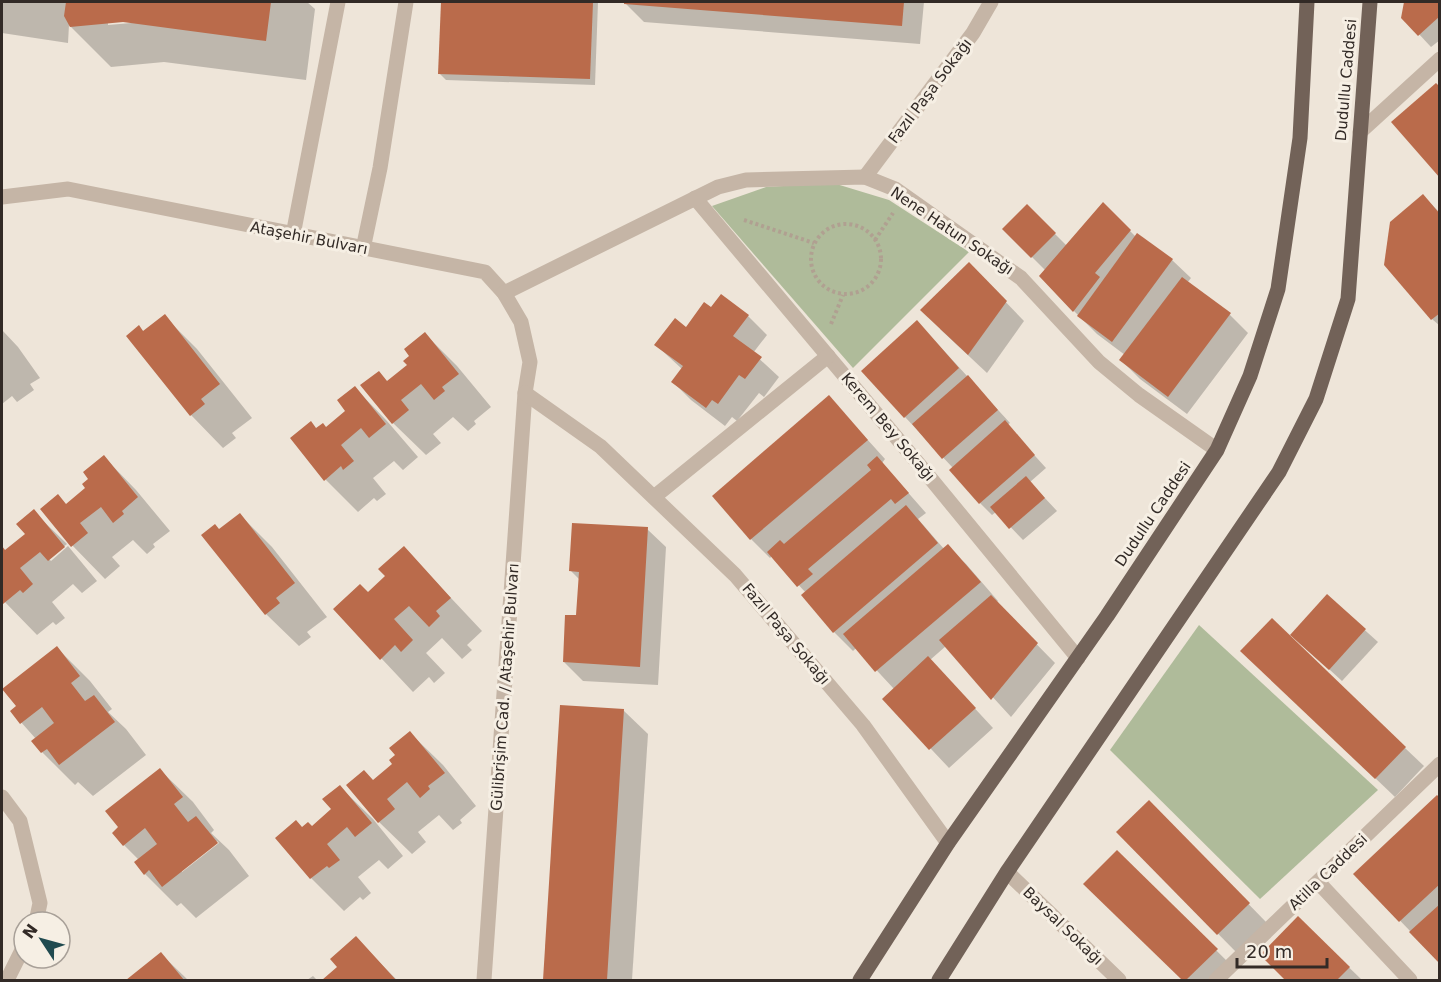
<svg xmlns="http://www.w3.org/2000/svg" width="1441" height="982" viewBox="0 0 1441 982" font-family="'DejaVu Sans',sans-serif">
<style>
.green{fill:#afbb9a}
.shadow{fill:#0003;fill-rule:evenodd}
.building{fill:#ba6b4b}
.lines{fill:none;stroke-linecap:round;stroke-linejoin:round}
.path{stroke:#b0a091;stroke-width:4;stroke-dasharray:3 3;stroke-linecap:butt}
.service{stroke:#c5b5a6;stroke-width:15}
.minor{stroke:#c5b5a6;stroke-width:15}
.tertiary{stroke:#c5b5a6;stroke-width:15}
.primary{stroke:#726258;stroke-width:15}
.labels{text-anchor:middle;stroke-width:6;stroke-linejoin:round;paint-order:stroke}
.street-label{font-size:15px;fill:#322a26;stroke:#f6efe4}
</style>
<rect width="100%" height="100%" fill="#eee5d9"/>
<g class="green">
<path d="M833,183l56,17 80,52 -116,116 -141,-162 54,-19z"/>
<path d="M1199,625l179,165 -118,109 -150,-149z"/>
</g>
<g class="shadow">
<path d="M2,2h305l8,7 -9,71 -142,-18 -53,5 -42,-42 -1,18 -66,-10zM130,20l1,3 -23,2v-3z"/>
<path d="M442,2h156l-3,83 -149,-5 -6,-6z"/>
<path d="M626,2h298l-4,42 -276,-22 -18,-18z"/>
<path d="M1405,2h31l4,3v35l-9,7 -28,-30z"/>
<path d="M1423,196l17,17v113l-8,-7z"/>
<path d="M1103,204l33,33 36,23 19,18 -4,5 43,32 18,18 -61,81 -47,-35 -19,-19 4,-5 -28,-21 -23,-23 -33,-35 5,-5 -42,-42 23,-23 40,40z"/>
<path d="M969,264l55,57 -37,52 -47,-44z"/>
<path d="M721,296l27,20 19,19 -14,18 26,24 -15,20 -5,-4 -22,28 -5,-4 -7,9 -34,-26 -18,-18 9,-13 -26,-24 30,-16 26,-19z"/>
<path d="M164,316l33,33 55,69 -20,15 4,5 -13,10 -32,-33 -52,-88 5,5z"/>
<path d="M2,330l16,17 22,31 -10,6 4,6 -17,12 -5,-6 -10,8z"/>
<path d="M425,334l32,32 34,41 -17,14 2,3 -8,7 -15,-14 -20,17 8,9 -15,12 -33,-32 -5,-41 21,-17z"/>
<path d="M935,341l75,82 -3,2 39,43 -16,14 27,29 -34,29 -27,-28 -4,3 -12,-12 -27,-35 -48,-51z"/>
<path d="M355,388l32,33 31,36 -15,13 -9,-9 -21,17 13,16 -9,7 -3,-3 -16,14 -32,-32 -9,-51 9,-1 21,-17z"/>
<path d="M829,397l56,62 -3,4 44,50 -8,6 26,30 3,-3 19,18 32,37 -2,2 59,60 -44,54 -65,-71 -16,14 63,68 -44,40 -65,-69 10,-10 -38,-41 -3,3 -19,-19 -31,-36 3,-3 -34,-37 -2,2 -19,-19 -37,-43z"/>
<path d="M104,457l32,33 34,41 -17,13 2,3 -8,7 -14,-14 -21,17 8,9 -15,13 -34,-35 -4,-38 20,-17z"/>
<path d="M33,511l34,33 -18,15 2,2 17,-15 29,35 -15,12 -9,-9 -21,18 13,16 -9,7 -3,-3 -16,13 -35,-36v-51l3,4 22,-18z"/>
<path d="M240,515l32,32 55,70 -20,15 4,5 -12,9 -33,-32 -47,-83z"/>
<path d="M647,529l19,18 -8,138 -75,-4 -19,-19 14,-45 2,-37 -9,-9z"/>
<path d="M404,548l78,83 -15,14 5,5 -10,9 -20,-21 -16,15 19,20 -11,10 -5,-6 -16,15 -78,-83 33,-15 19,-17z"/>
<path d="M1327,596l51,46 -36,39 -37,-34z"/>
<path d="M57,648l33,33 22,28 -4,3 18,17 20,26 -53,41 -15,-14 -3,3 -33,-33 -9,-11 3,-2 -24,-27 6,-5z"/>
<path d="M1261,669l144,79 19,18 -29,31z"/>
<path d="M561,706l62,4 25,24 -16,246h-87z"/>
<path d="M410,733l33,32 33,41 -16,14 2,3 -9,7 -14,-15 -21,17 8,10 -14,12 -33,-32 -5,-41 20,-17z"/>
<path d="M160,770l33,32 21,28 -3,3 18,17 20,26 -53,42 -15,-15 -4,3 -32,-32 -6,-14 -15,-15 -4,-17zM217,841l2,2 -37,29v-3z"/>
<path d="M340,787l33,32 30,37 -15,13 -9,-9 -21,17 13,16 -8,7 -3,-3 -16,14 -33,-33 -33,-40 25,-9 9,-1 21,-18z"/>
<path d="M1440,800v162l-85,-88z"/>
<path d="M1149,802l118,121 -30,30 -119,-121z"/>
<path d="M1117,852l118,117 -12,11h-40l-97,-96z"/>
<path d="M1298,918l64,62h-75l-25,-25z"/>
<path d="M356,938l32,33 9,9h-72l14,-13z"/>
<path d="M161,954l27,26h-60z"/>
<path d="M313,976l4,4h-10z"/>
</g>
<g class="building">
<path d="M66,2h205l-5,39 -143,-19 -53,5 -6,-11z"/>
<path d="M441,2h152l-3,77 -152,-5z"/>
<path d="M624,2h280l-2,24 -278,-22z"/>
<path d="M1404,2h33l3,3v11l-22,20 -17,-18z"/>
<path d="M1436,83l4,4v91l-49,-56z"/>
<path d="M1423,194l17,20v99l-9,7 -47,-55 6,-43z"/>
<path d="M1103,202l28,28 -36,43 5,4 -27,35 -34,-36z"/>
<path d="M1027,204l29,29 -25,25 -29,-29z"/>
<path d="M1137,233l36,26 -61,83 -35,-26z"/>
<path d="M969,262l38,39 -39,54 -48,-45z"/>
<path d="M1182,277l49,36 -63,84 -49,-37z"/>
<path d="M721,294l28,21 -16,21 29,21 -17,22 -6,-4 -21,29 -6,-4 -6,8 -35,-26 12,-16 -29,-21 21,-27 11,9 18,-25 7,5z"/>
<path d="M165,314l55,70 -19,15 4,5 -15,12 -64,-80 13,-11 4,6z"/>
<path d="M917,320l42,48 -55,50 -43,-47z"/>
<path d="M425,332l34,42 -17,13 3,4 -11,9 -13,-16 -20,16 8,10 -17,14 -32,-39 19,-14 8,10 20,-16 -4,-4 6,-5 -5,-7z"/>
<path d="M968,375l30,35 -56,49 -30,-35z"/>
<path d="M355,386l31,38 -17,14 -8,-10 -20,17 13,16 -11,9 -2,-4 -17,15 -34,-43 21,-17 5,7 7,-5 3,4 19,-16 -8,-11z"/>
<path d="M829,395l39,45 -118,100 -38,-44z"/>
<path d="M1005,420l30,35 -56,49 -30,-34z"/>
<path d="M104,455l34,42 -16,14 2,3 -11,9 -12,-16 -21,16 8,10 -17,14 -31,-38 18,-15 8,10 19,-16 -3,-4 6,-5 -5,-7z"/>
<path d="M877,456l32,37 -14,11 -4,-5 -83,70 5,5 -16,13 -30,-35 13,-12 4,4 87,-74 -4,-5z"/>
<path d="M1026,476l19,22 -36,31 -19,-22z"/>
<path d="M906,505l32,38 -105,90 -32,-38z"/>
<path d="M34,509l31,38 -17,14 -8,-9 -20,16 13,16 -10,9 -3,-3 -17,14 -1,-3v-55l3,4 20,-16 -9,-10z"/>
<path d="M240,513l55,70 -19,15 4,5 -15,12 -64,-80 14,-11 4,5z"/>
<path d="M572,523l76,4 -8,140 -77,-5 2,-47h11l3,-43 -10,-1z"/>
<path d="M948,544l33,38 -106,90 -32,-38z"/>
<path d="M404,546l47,52 -15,13 4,5 -11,11 -20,-21 -15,13 19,21 -12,12 -6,-7 -15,15 -47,-51 27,-25 8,8 17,-16 -7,-7z"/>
<path d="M1327,594l39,35 -37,41 -39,-35z"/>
<path d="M991,595l47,48 -47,57 -52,-60z"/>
<path d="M1272,618l134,129 -31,32 -135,-128z"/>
<path d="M57,646l23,30 -9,7 14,18 9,-6 21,27 -56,43 -12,-16 -6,4 -10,-12 23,-18 -12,-16 -22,17 -10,-13 6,-5 -14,-17z"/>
<path d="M928,656l48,52 -47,42 -47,-51z"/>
<path d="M560,705l64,4 -17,271h-64z"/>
<path d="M410,731l35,42 -17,13 2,3 -10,9 -13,-16 -20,17 8,10 -17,14 -32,-38 18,-15 9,10 19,-16 -3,-4 6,-5 -6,-7z"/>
<path d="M160,768l23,29 -9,7 14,18 8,-6 22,27 -56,44 -13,-17 -5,5 -10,-13 23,-18 -12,-16 -22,18 -11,-13 6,-6 -13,-16z"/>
<path d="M340,785l32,38 -17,14 -8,-10 -20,17 13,16 -11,8 -2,-2 -17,13 -35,-41 21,-18 6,7 6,-5 4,4 19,-17 -9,-10z"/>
<path d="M1437,795l3,3v86l-41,38 -46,-48z"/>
<path d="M1149,800l101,103 -33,32 -101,-103z"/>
<path d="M1117,850l101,99 -32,31h-4l-99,-96z"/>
<path d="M1440,904v60l-31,-32z"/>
<path d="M1298,916l52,51 -13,13h-52l-25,-25z"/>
<path d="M356,936l40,44h-74l15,-13 -7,-8z"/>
<path d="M161,952l23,28h-58z"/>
</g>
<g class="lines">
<g class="path">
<path d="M744,220l70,23"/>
<circle cx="846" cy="259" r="35"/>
<path d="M875,240l18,-27"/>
<path d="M831,324l12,-29"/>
</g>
<path class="service" d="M363,249l17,-81 26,-166"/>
<g class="minor">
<path d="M1360,132l80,-73"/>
<path d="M865,177l108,-144 18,-31"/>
<path d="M2,197l66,-8 417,83 19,21 17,29 9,40 -5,31 -41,587"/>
<path d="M695,198l227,270 156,190"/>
<path d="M293,235l45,-233"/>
<path d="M504,293l214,-106 28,-7 119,-3 30,12 126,89 78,84 40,33 78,55"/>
<path d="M525,393l75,53 135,129 128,150 85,118"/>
<path d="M654,497l174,-141"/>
<path d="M2,797l18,24 20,82 -4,19"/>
<path d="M1318,882l92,98"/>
<path d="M7,980l17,-34"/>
<path d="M1216,980l224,-216"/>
</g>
<path class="tertiary" d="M1007,872l112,108"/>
<g class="primary">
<path d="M860,980l88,-137 159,-227 110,-166 33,-74 28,-87 22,-151 7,-136"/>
<path d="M939,980l68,-108 272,-400 37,-73 32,-100 22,-297"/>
</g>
</g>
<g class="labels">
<g class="street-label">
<text transform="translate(1346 80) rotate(-85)" y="5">Dudullu Caddesi</text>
<text transform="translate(930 91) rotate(-53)" y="5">Fazıl Paşa Sokağı</text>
<text transform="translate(952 231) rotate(34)" y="5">Nene Hatun Sokağı</text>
<text transform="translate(309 238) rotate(11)" y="5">Ataşehir Bulvarı</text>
<text transform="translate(888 427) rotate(50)" y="5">Kerem Bey Sokağı</text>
<text transform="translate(1153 514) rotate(-56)" y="5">Dudullu Caddesi</text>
<text transform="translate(786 634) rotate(50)" y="5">Fazıl Paşa Sokağı</text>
<text transform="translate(505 687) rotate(-86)" y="5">Gülibrişim Cad. / Ataşehir Bulvarı</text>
<text transform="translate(1328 872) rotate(-44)" y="5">Atilla Caddesi</text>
<text transform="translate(1063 926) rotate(44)" y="5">Baysal Sokağı</text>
</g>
</g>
<rect width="1441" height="982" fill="none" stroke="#322a26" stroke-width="6"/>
<g transform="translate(42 940) rotate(306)"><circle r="28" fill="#f6efe4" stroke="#a8a098" stroke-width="1.5"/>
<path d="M0-4.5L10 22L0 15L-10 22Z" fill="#204a4f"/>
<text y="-9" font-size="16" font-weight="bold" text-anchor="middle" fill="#322a26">N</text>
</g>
<path d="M1237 958v9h90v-9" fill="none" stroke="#322a26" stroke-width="3"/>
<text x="1246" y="958" font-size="18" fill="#322a26" stroke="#f6efe4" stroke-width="4.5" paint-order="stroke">20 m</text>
</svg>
